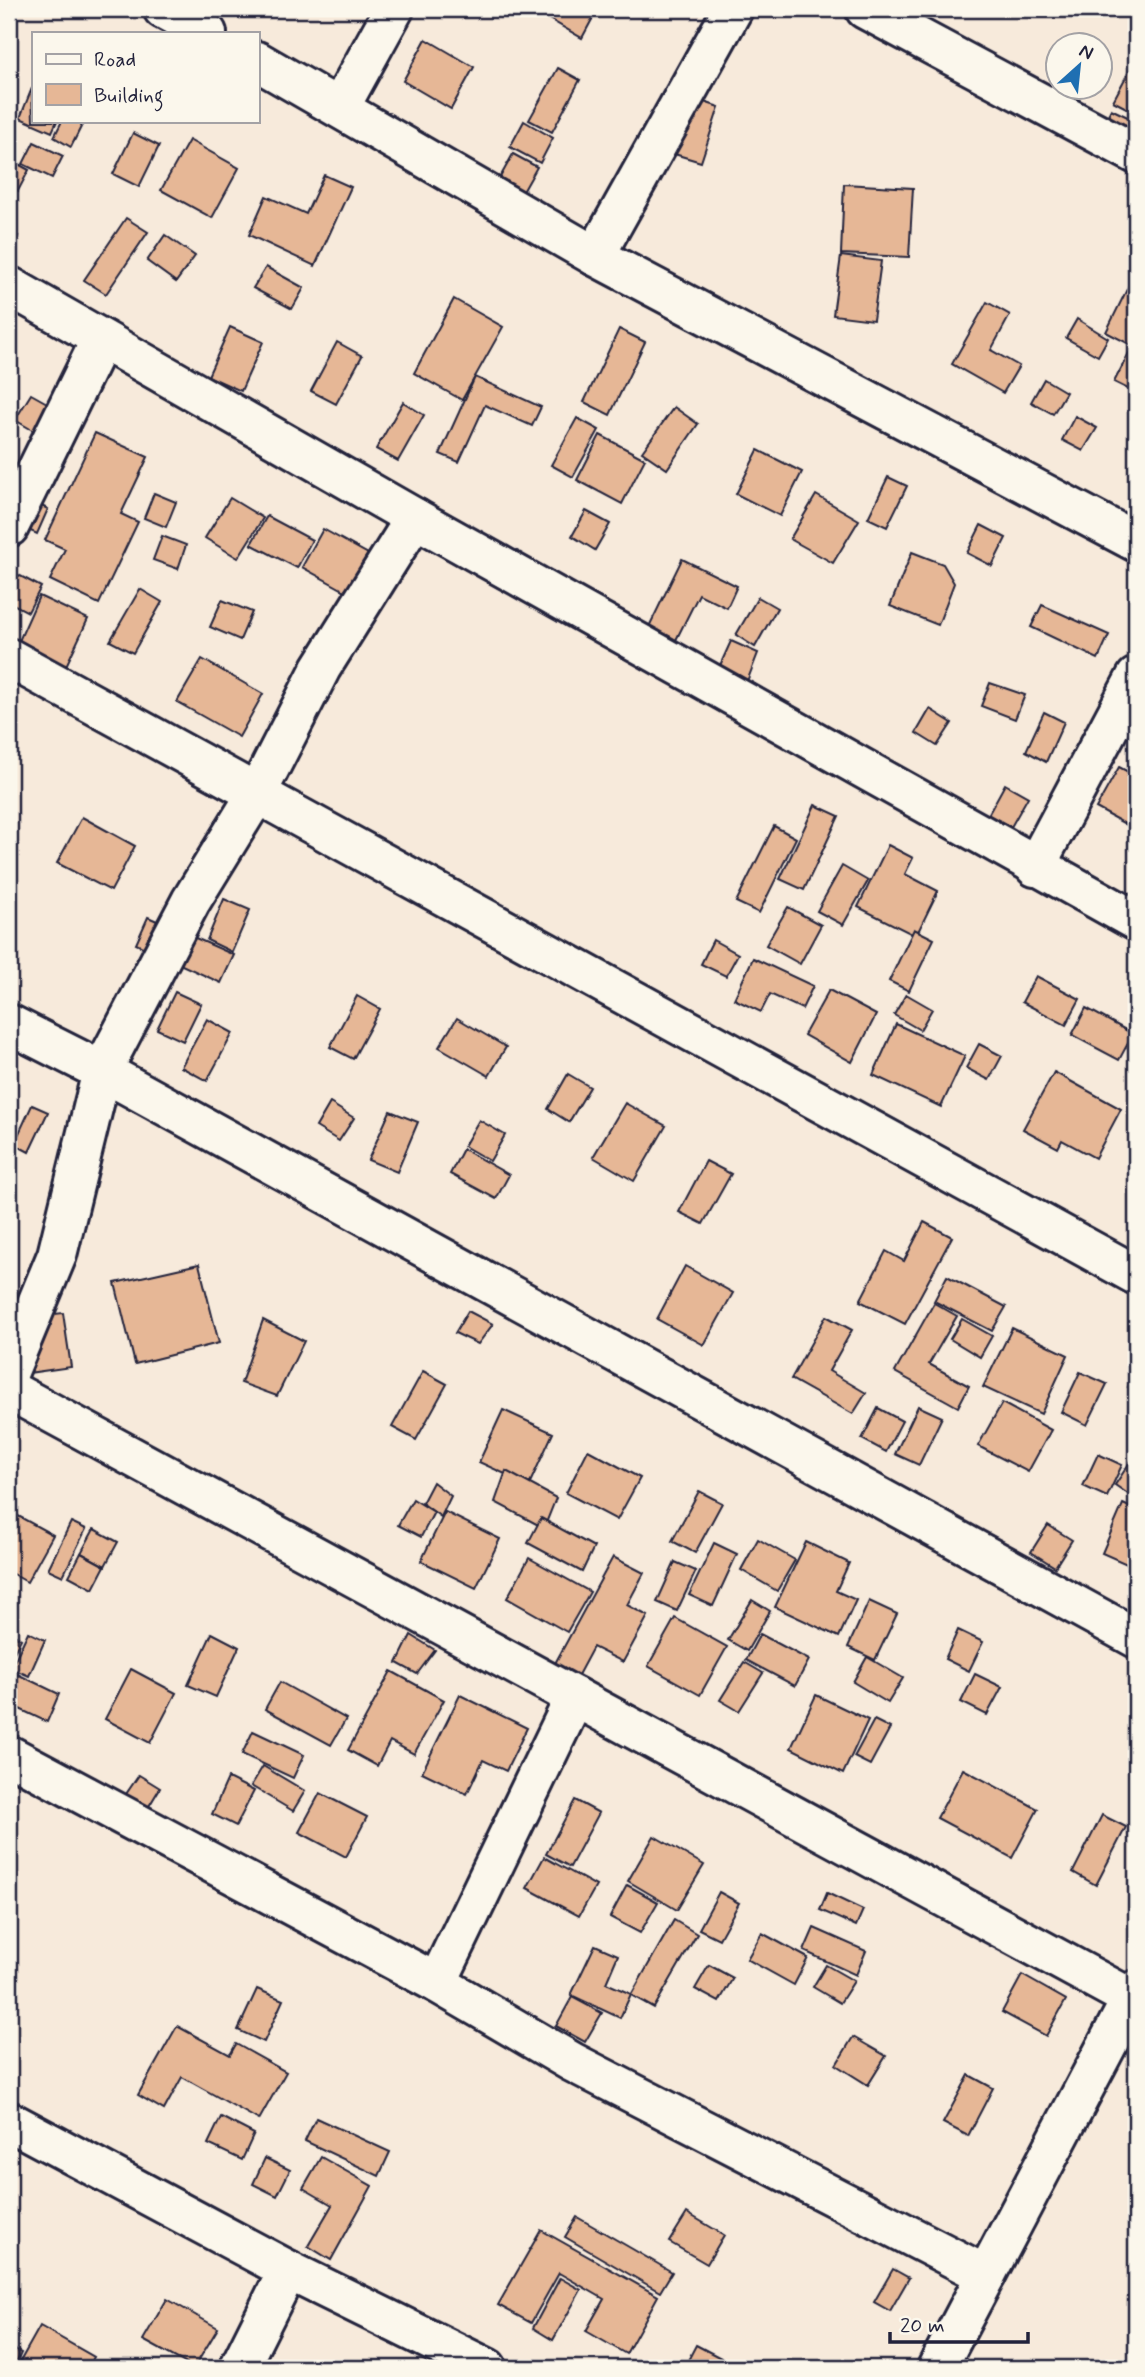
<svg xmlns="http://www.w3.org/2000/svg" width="1145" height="2377" viewBox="0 0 1145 2377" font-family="Mynerve,sans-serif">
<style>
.building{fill:#e6b796;stroke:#22223b;stroke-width:2}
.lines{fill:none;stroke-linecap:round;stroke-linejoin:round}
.street-casing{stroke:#22223b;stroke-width:44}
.street{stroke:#fbf7ec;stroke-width:38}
</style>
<rect width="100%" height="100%" fill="#f7eadb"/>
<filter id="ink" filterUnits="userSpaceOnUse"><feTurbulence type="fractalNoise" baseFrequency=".0143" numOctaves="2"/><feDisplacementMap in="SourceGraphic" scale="14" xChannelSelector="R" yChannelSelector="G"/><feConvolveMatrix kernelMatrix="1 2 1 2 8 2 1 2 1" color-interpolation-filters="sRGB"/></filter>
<g filter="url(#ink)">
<g class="building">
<path d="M532,9h54l9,5 -13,24z"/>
<path d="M426,39l48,28 -23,42 -48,-28z"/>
<path d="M1136,58v55l-23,-12z"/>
<path d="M558,68l22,12 -28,52 -23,-12z"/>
<path d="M32,88l1,33h24l-5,11 -32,-14z"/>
<path d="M689,97l30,10 -18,55 -30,-9z"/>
<path d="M1111,109l25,12v25l-38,-12z"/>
<path d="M62,121h22l-13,26 -17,-10z"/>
<path d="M524,121l29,17 -13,25 -30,-16z"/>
<path d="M133,133l26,13 -20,41 -26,-13z"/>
<path d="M189,140l50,28 -27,50 -51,-28z"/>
<path d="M34,142l29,14 -11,22 -29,-14z"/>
<path d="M513,154l24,13 -26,46 -23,-14z"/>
<path d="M9,159l20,11 -11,21 -9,-5z"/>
<path d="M324,175l27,12 -36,79 -66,-31 17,-39 40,18z"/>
<path d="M844,184l69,4 -4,69 -68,-3z"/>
<path d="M126,218l22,14 -42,62 -22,-14z"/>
<path d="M9,232l9,4 -9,20z"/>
<path d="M165,235l30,21 -19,26 -29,-21z"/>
<path d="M841,256l40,5 -8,59 -40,-5z"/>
<path d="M266,267l38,21 -12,21 -39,-21z"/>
<path d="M1130,283l6,3v48l-5,11 -25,-13z"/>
<path d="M454,299l49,28 -41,73 -48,-27z"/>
<path d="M987,302l23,13 -19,35 28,16 -16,27 -51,-29z"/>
<path d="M1077,319l31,19 -10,18 -32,-18z"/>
<path d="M230,327l33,15 -22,49 -33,-15z"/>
<path d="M619,329l26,13 -35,73 -26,-13z"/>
<path d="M337,342l25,14 -26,48 -25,-13z"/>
<path d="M1129,353l7,4v36l-22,-11z"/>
<path d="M475,377l66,30 -9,19 -47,-21 -26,57 -19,-8z"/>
<path d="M1044,379l22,13 -13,22 -22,-12z"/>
<path d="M31,394l43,24 -16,27 -43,-25z"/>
<path d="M403,402l21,13 -26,46 -22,-12z"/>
<path d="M674,407l24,17 -31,45 -25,-17z"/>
<path d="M1075,416l22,12 -14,23 -21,-11z"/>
<path d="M577,418l22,12 -26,47 -22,-12z"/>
<path d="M95,433l53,24 -27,57 17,8 -39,82 -49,-24 15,-31 -20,-9z"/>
<path d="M600,435l45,24 -23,45 -45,-24z"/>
<path d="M758,450l44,22 -22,44 -44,-22z"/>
<path d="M888,477l19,9 -20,41 -19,-9z"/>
<path d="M9,491l39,18 -11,25 -28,-13z"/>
<path d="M154,493l22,9 -10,25 -22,-9z"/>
<path d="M816,495l43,25 -26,43 -43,-24z"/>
<path d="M230,498l33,20 -25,40 -33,-20z"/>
<path d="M586,511l24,13 -15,26 -23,-14z"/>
<path d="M267,516l45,24 -15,28 -46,-24z"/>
<path d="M981,525l25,13 -14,28 -25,-13z"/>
<path d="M323,529l45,25 -21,38 -45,-25z"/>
<path d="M162,536l24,9 -8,24 -25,-9z"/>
<path d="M912,552l31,12 11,19 -16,42 -48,-19z"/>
<path d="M682,559l55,27 -10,22 -28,-14 -29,58 -27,-13z"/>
<path d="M9,570l32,17 -13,25 -19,-10z"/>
<path d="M140,589l22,13 -29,51 -23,-12z"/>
<path d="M39,596l49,23 -22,47 -48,-23z"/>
<path d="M758,597l19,11 -22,39 -19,-12z"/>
<path d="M222,600l30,12 -12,28 -30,-13z"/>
<path d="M1042,605l67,30 -11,24 -67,-32z"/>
<path d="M731,641l27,12 -12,31 -29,-12z"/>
<path d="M202,659l61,35 -24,43 -62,-35z"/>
<path d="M990,683l35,12 -10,24 -34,-13z"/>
<path d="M930,709l22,14 -15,23 -21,-13z"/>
<path d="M1044,712l20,10 -18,40 -20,-11z"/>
<path d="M1119,767l17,9v54l-40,-22z"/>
<path d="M1005,784l23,13 -17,30 -23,-12z"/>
<path d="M815,805l24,11 -35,74 -24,-11z"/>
<path d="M82,817l53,29 -24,45 -54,-28z"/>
<path d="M774,826l22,12 -37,75 -23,-11z"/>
<path d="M888,845l25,13 -8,16 33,17 -22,45 -58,-29z"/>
<path d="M842,866l26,15 -25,44 -26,-14z"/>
<path d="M224,899l26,11 -18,42 -25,-12z"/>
<path d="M788,907l33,18 -21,39 -34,-19z"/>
<path d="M148,917l86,38 -13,28 -85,-39z"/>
<path d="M914,929l20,10 -25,52 -20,-10z"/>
<path d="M713,940l25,14 -12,22 -25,-12z"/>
<path d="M753,958l60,28 -11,23 -32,-15 -9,18 -27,-13z"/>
<path d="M1036,976l44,23 -14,26 -44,-23z"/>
<path d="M829,990l47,25 -24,47 -48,-27z"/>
<path d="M175,992l26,12 -18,37 -26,-12z"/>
<path d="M906,994l26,15 -12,21 -26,-15z"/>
<path d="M357,996l23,13 -27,50 -23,-12z"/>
<path d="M1086,1008l47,26 -14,26 -47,-25z"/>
<path d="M457,1018l49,29 -17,29 -50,-29z"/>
<path d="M207,1019l26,14 -26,48 -26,-14z"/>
<path d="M896,1024l69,32 -24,51 -68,-32z"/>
<path d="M979,1044l23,12 -13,24 -23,-12z"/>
<path d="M1054,1072l67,37 -26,49 -33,-18 -4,8 -35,-19z"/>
<path d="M568,1074l22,13 -21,35 -21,-13z"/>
<path d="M330,1103l24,15 -15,23 -23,-14z"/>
<path d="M625,1103l41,23 -32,55 -41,-24z"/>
<path d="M32,1105l16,7 -19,40 -15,-8z"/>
<path d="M390,1111l28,11 -21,50 -29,-12z"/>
<path d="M479,1120l26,15 -15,26 -26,-15z"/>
<path d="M463,1149l46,26 -13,24 -46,-25z"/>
<path d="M706,1161l25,13 -28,50 -24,-12z"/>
<path d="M924,1222l28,15 -47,87 -45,-23 26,-50 18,10z"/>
<path d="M199,1264l20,79 -84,21 -20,-81z"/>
<path d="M685,1266l48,27 -29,52 -47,-26z"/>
<path d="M947,1276l59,31 -14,24 -58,-30z"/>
<path d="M934,1303l23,13 -28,48 40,22 -11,21 -63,-35z"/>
<path d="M468,1311l25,13 -15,20 -23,-11z"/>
<path d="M63,1313l8,54 -43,6 -8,-55z"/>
<path d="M826,1316l26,14 -23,41 37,22 -13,21 -62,-35z"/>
<path d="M962,1319l30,17 -12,21 -30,-18z"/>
<path d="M263,1320l41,21 -27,55 -36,-13z"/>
<path d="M1012,1328l56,27 -27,59 -58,-27z"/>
<path d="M1136,1370v21l-8,-4z"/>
<path d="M423,1371l24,13 -31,56 -24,-13z"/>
<path d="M1080,1372l27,12 -20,41 -26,-13z"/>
<path d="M1002,1403l49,27 -23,42 -50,-26z"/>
<path d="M918,1406l24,11 -23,48 -24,-11z"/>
<path d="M878,1408l24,13 -16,31 -24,-13z"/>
<path d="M503,1410l50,23 -24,52 -50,-23z"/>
<path d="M588,1450l52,28 -23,42 -51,-27z"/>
<path d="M1136,1453v34l-5,9 -16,-11z"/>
<path d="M1098,1454l24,11 -15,32 -24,-11z"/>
<path d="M506,1471l50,27 -12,30 -49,-26z"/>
<path d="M433,1482l18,14 -10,21 -19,-14z"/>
<path d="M699,1491l23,12 -27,50 -23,-12z"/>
<path d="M413,1499l21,13 -13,25 -23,-12z"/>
<path d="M1123,1504l13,6v39l-7,16 -27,-12z"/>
<path d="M9,1511l44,24 -26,47 -18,-10z"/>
<path d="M445,1512l55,27 -24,49 -55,-27z"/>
<path d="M541,1518l53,29 -12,25 -54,-29z"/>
<path d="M71,1522l15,7 -23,47 -15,-7z"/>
<path d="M1048,1525l24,15 -17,27 -24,-15z"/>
<path d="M94,1529l24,13 -13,24 -24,-13z"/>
<path d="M758,1539l37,21 -18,31 -36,-21z"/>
<path d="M806,1542l43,21 -13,28 20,9 -17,37 -64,-30z"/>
<path d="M714,1543l23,11 -24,52 -24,-11z"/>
<path d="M81,1553l24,13 -12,23 -24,-13z"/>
<path d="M613,1557l31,16 -17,32 21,11 -25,46 -30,-15 -23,43 -23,-12z"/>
<path d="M529,1558l61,34 -23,40 -60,-34z"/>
<path d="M675,1562l21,9 -19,40 -20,-9z"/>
<path d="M752,1600l18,11 -23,40 -19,-11z"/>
<path d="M869,1601l28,13 -22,46 -27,-13z"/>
<path d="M675,1618l52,29 -27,48 -52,-29z"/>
<path d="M958,1630l25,12 -14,29 -24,-12z"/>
<path d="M9,1632l12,7 -11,21 -1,-1z"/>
<path d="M28,1632l17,8 -16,36 -18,-8z"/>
<path d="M212,1633l27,14 -23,50 -28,-12z"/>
<path d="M760,1634l49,26 -14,26 -49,-26z"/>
<path d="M411,1635l24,15 -18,24 -20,-11z"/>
<path d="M867,1657l36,21 -15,25 -35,-21z"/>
<path d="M744,1662l19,11 -24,38 -19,-11z"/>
<path d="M131,1669l45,24 -26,50 -45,-24z"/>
<path d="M391,1671l53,29 -30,54 -24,-13 -13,25 -29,-16z"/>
<path d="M15,1673l44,21 -12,28 -38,-18v-18z"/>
<path d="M975,1674l27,13 -15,28 -26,-13z"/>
<path d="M280,1682l66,37 -15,26 -66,-36z"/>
<path d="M460,1695l67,33 -21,43 -23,-11 -16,34 -45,-22z"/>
<path d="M816,1695l52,25 -25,54 -52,-26z"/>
<path d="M874,1720l16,8 -20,37 -16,-8z"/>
<path d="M253,1731l51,24 -11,23 -51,-24z"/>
<path d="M263,1766l42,25 -12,20 -42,-25z"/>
<path d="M963,1769l75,40 -26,49 -75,-40z"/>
<path d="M139,1775l21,13 -14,23 -22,-14z"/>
<path d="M228,1778l26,13 -18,35 -24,-12z"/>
<path d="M320,1793l47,24 -21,40 -47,-25z"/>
<path d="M575,1800l24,13 -29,54 -24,-13z"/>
<path d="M1102,1815l24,12 -30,58 -23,-13z"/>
<path d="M654,1836l50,29 -27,45 -49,-29z"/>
<path d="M544,1857l52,29 -17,30 -52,-28z"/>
<path d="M627,1885l31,17 -18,31 -30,-16z"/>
<path d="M719,1892l20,11 -20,36 -20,-10z"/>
<path d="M827,1893l36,17 -7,16 -36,-16z"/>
<path d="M674,1920l23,14 -43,74 -23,-13z"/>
<path d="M814,1928l52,23 -10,24 -52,-24z"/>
<path d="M762,1933l46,25 -14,27 -47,-26z"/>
<path d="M595,1945l23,10 -12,28 25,11 -11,24 -49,-23z"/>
<path d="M709,1965l24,13 -14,24 -24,-13z"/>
<path d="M826,1965l28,16 -14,22 -27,-16z"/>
<path d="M1022,1975l44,25 -20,36 -44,-24z"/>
<path d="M257,1989l26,11 -19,42 -26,-12z"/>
<path d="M572,1997l30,16 -17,29 -29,-16z"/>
<path d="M177,2026l53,29 6,-11 50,28 -27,48 -77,-43 -18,33 -26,-15z"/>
<path d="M853,2037l33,19 -18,29 -32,-20z"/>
<path d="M969,2075l24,13 -25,48 -25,-13z"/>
<path d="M221,2117l33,17 -12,26 -34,-16z"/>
<path d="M316,2118l74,34 -11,24 -74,-35z"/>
<path d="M321,2157l51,29 -41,74 -23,-14 24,-41 -29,-17z"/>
<path d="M265,2158l25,12 -13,26 -24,-12z"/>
<path d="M687,2213l37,22 -17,29 -38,-22z"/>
<path d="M577,2217l95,55 -12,20 -95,-55z"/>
<path d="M541,2230l117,66 -32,58 -40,-23 18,-32 -45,-26 -28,50 -33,-18z"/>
<path d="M893,2269l16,9 -19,33 -16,-9z"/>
<path d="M560,2278l21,12 -28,50 -20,-12z"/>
<path d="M167,2299l51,29 -24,40 -51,-28z"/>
<path d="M40,2326l54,31 -6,11 -71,-1z"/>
<path d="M696,2345l44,23h-56z"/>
<path d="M9,2347l12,6 -7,15h-5z"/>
</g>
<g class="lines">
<g class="street-casing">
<g id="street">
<path d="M163,9l44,24"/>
<path d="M865,9l271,145"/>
<path d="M257,61l338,195 541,286"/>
<path d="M340,107l54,-98"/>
<path d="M595,256l138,-247"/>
<path d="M9,286l406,232 721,403"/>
<path d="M415,518l-94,150 -65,127 -65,106 -89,170 1034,567"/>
<path d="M9,527l92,-188"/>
<path d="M9,658l1127,617"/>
<path d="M1035,867l101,-190"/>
<path d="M9,1024l93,47 -45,184 -48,116"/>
<path d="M9,1390l1123,609"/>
<path d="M9,1755l428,228 135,79 414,213"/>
<path d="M437,1983l138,-286"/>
<path d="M9,2121l279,149"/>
<path d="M239,2368l49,-98 199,98"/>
<path d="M937,2368l199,-378"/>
</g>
</g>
<use href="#street" class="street"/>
</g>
</g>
<rect width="1145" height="2377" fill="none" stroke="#fbf7ec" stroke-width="35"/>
<rect x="18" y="18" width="1110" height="2342" fill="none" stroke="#22223b" stroke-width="2.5" filter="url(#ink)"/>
<rect x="32" y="32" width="228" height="91" fill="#fbf7ec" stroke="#a4a2a5" stroke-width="2"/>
<rect x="46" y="54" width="35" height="10" fill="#fbf7ec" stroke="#a4a2a5" stroke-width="2"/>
<text x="94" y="66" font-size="21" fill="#22223b">Road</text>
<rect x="46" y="84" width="35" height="21" fill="#e6b796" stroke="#a4a2a5" stroke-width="2"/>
<text x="94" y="102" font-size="21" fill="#22223b">Building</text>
<g transform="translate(1079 66) rotate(27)"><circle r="33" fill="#fbf7ec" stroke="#a4a2a5" stroke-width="2"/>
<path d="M0-5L12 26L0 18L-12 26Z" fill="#1f6fb2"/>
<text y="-10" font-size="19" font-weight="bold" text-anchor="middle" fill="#22223b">N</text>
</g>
<path d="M890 2332v10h138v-10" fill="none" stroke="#22223b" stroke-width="3.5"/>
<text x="900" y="2332" font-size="21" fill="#22223b" stroke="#fbf7ec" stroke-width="5" paint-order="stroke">20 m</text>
</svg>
